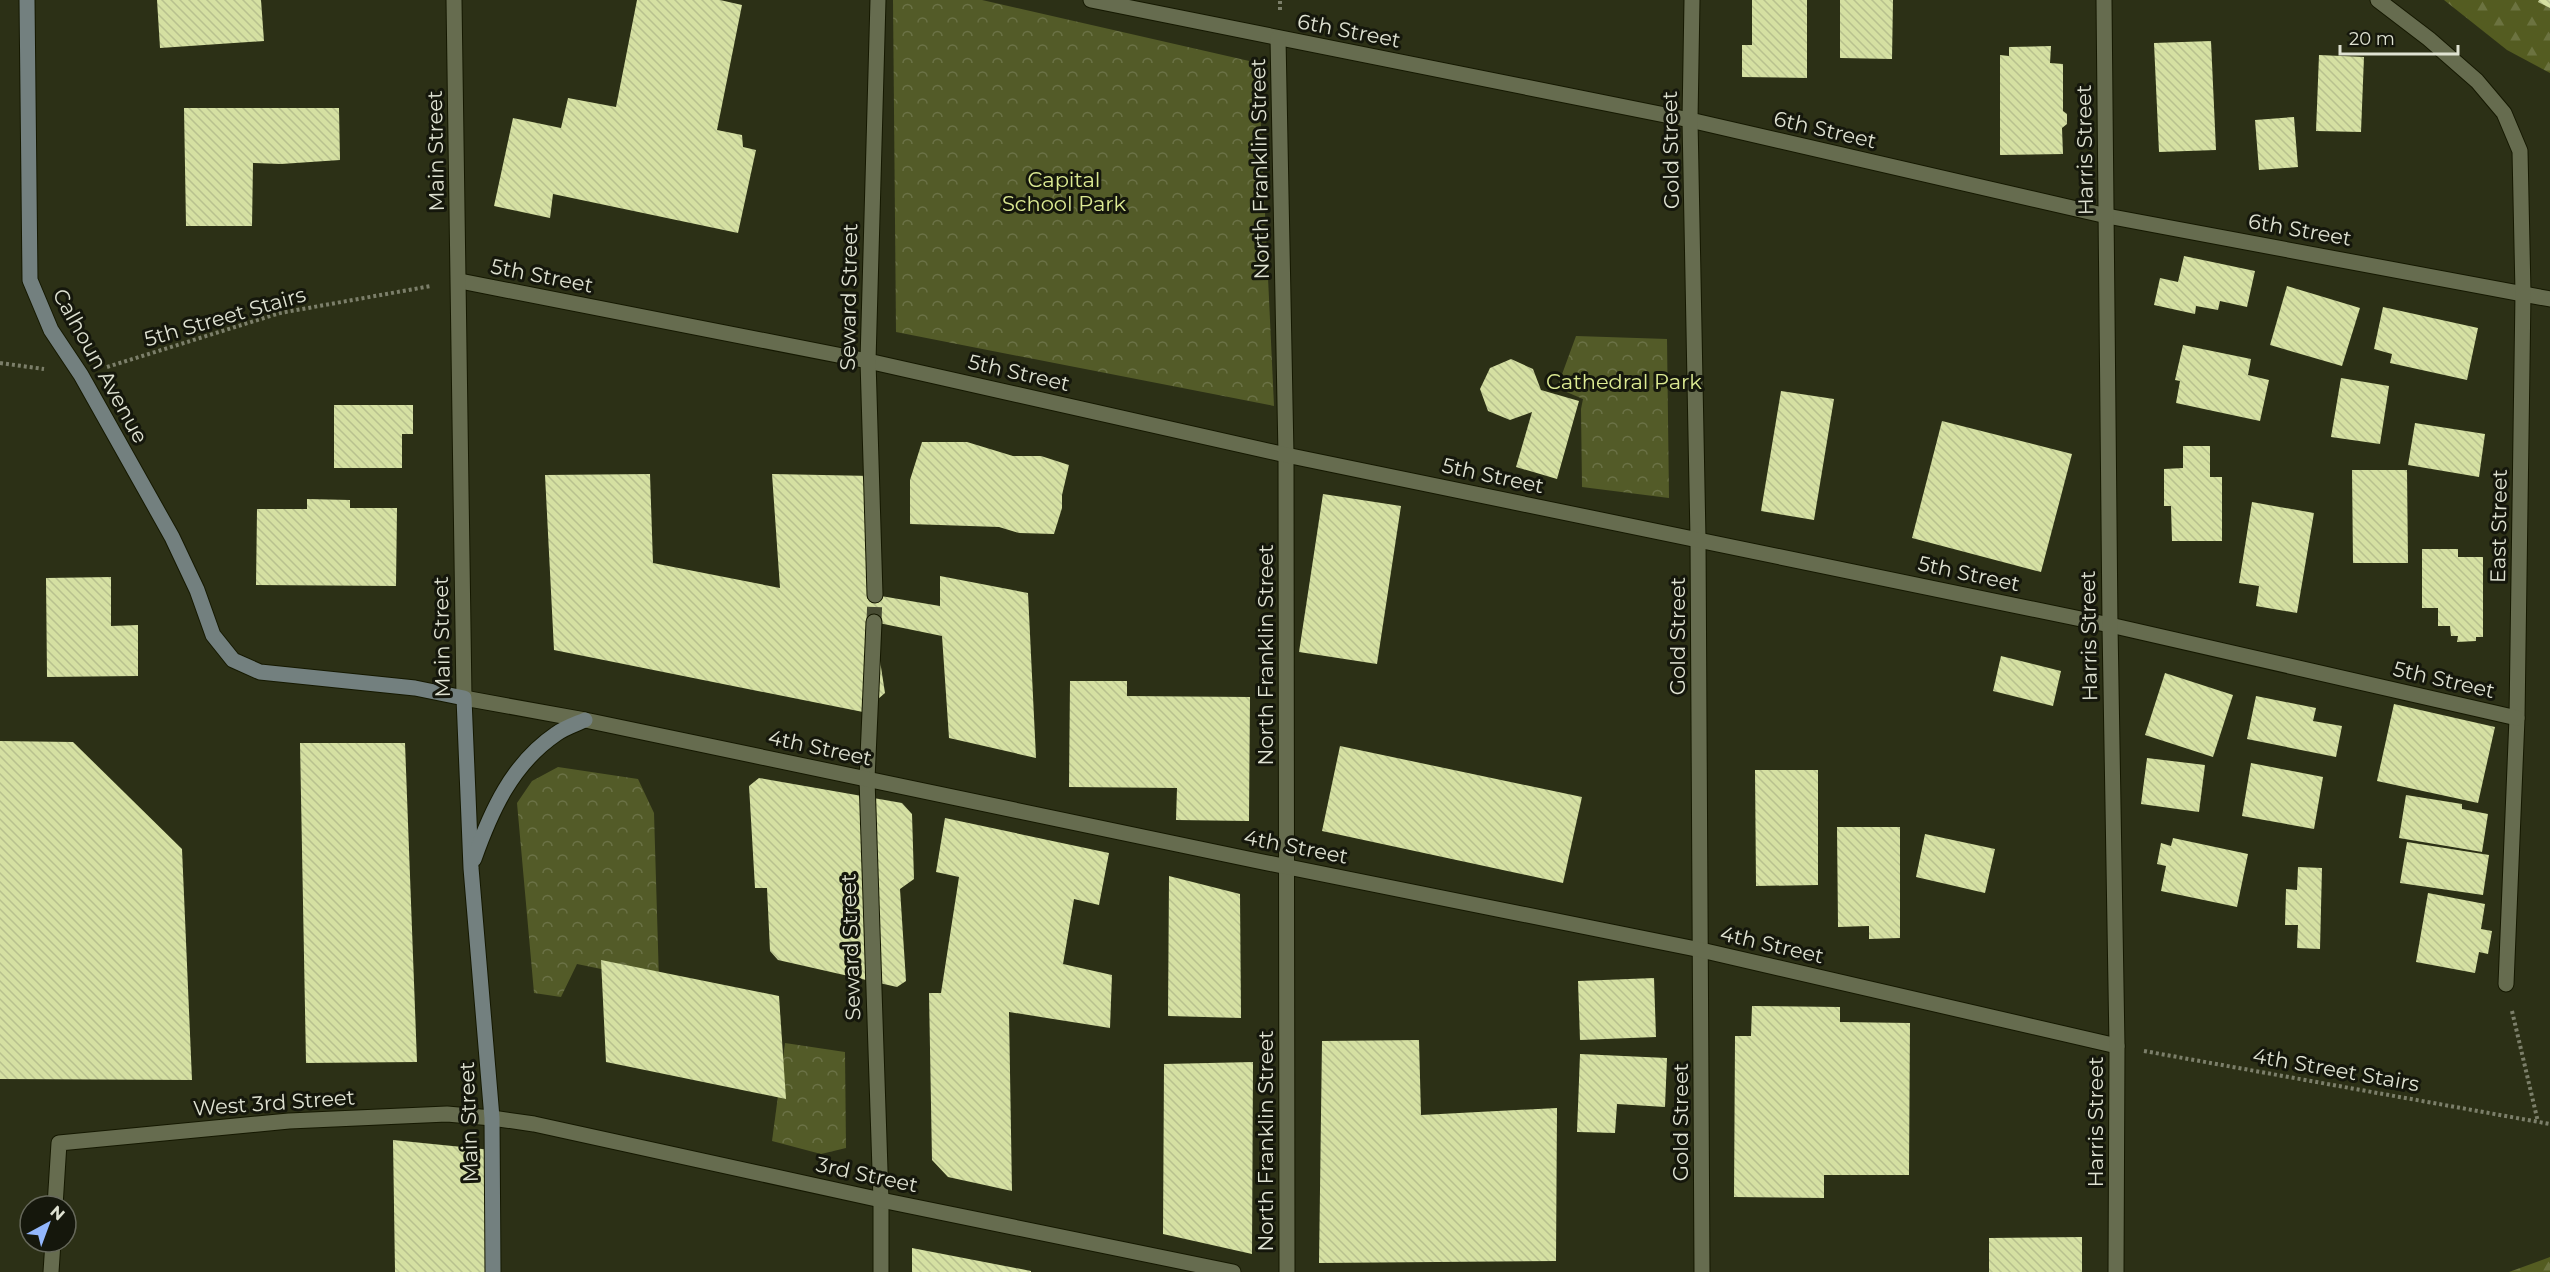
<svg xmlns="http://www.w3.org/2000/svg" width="2550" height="1272" viewBox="0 0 2550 1272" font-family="Montserrat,sans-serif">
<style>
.forest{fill:url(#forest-firs)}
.park{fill:url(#park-crowns)}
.building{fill:url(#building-back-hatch)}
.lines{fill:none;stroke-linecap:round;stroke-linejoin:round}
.minor-tunnel{stroke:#474b32;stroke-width:15;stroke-dasharray:15 8;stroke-linecap:butt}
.minor-casing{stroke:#151801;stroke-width:17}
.tertiary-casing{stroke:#151801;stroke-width:17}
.secondary-casing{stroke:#151801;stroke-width:17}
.path{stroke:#7c7f6a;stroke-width:4;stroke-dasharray:3 3;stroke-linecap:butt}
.minor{stroke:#666c4f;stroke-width:15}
.tertiary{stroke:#666c4f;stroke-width:15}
.secondary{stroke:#73807f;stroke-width:15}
.labels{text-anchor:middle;stroke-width:6;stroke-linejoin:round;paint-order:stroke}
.street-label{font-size:21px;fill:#dfe2d2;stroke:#15170c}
.park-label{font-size:21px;fill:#ddeb93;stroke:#15170c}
</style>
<defs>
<pattern id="forest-firs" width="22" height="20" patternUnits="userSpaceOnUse" patternTransform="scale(1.5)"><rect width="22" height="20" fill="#545c21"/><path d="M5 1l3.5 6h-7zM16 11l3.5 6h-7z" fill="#6c7340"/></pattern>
<pattern id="park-crowns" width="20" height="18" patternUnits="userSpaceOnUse" patternTransform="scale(1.5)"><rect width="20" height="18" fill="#535b28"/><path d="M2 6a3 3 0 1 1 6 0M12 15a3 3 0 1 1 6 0" fill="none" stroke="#6b7246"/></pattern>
<pattern id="building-back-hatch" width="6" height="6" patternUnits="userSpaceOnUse" patternTransform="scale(1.5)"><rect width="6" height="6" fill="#d5e0a2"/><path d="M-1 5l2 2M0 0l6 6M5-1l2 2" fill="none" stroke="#b8c18e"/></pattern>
</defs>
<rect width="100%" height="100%" fill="#2c3016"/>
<g class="forest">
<path d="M2444,0h106v73l-43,-23z"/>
<path d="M2550,1257v15h-41z"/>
</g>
<g class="park">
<path d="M893,0h89l276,63 16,343 -378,-74z"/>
<path d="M1576,336l91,3 2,159 -87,-11 -1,-78 2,-10 -26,-11z"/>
<path d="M558,767l80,12 16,34 5,168 -82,-17 -16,33 -27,-4 -17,-190 15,-22z"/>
<path d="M785,1043l60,9 1,96 -25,6 -49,-13z"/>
</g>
<g class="building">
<path d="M157,0h104l3,41 -104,7z"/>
<path d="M637,0h83l22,5 -25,125 25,5 1,12 13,3 -18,83 -185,-39 -3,24 -56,-12 19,-88 48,10 7,-30 48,9z"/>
<path d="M1752,0h55v78l-65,-1v-32h10z"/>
<path d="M1840,0h53l-1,59 -52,-1z"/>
<path d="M2539,0h11v8l-12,-6z"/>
<path d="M2211,41l5,109 -57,2 -5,-109z"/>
<path d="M2051,46l-1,17 13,1v47l4,3v10l-5,4 1,26 -63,1v-100l9,1v-9z"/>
<path d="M2319,55l45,2 -3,75 -45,-1z"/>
<path d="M184,108h155l1,52 -59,4 -28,-1 -1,63h-66z"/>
<path d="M2294,117l4,50 -39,3 -4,-50z"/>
<path d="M2184,256l71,15 -8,36 -27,-6 -2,9 -22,-4 -1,8 -41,-9 6,-27 18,4z"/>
<path d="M2287,286l73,22 -18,58 -72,-21z"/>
<path d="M2383,307l95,21 -11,52 -77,-17 2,-9 -18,-5z"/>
<path d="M2183,345l68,14 -3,16 21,5 -9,41 -84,-18 4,-22 -5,-1z"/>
<path d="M1511,359l22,10 8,21 38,11 -22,78 -41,-12 16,-55 -22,8 -22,-9 -8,-22 10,-21z"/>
<path d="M2341,378l48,8 -9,58 -49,-7z"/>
<path d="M1781,391l53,8 -20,121 -53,-9z"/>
<path d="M334,405h79v29h-11v34h-68z"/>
<path d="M1942,421l130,33 -31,118 -129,-34z"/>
<path d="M2415,423l70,11 -6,43 -71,-12z"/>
<path d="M922,442h45l46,14h28l28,9 -7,30v13l-8,26 -35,-1 -20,-6 -89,-3v-44z"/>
<path d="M2183,446h27v31h12v64h-50l-1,-35h-7v-37l19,-1z"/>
<path d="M2352,470h55l1,93h-55z"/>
<path d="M650,474l3,89 127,25 -8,-114 101,2 10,119h-8l65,11v-30l88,17 8,165 -87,-20 -7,-102 -68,-14 11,71 -22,19 -309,-62 -9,-175z"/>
<path d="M1323,494l78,12 -24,158 -78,-12z"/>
<path d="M307,499l43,1v8h47l-1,78 -140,-1 1,-76h50z"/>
<path d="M2252,502l62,11 -17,100 -41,-7 3,-20 -20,-3z"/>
<path d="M2422,549h36v8h25v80h-7v4l-19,1 1,-6h-7l-1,-10h-12v-18h-16z"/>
<path d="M111,577v49l27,-1v51l-91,1 -1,-99z"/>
<path d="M2001,656l60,15 -8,35 -60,-15z"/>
<path d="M2165,673l68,22 -20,62 -68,-22z"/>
<path d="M1070,681h57v15l123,1 -1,124 -73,-1 1,-32 -108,-1z"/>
<path d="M2256,696l60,12 -3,13 29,5 -6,31 -89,-18z"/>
<path d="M2394,704l101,23 -17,76 -101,-22z"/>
<path d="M0,741l73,1 109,107 10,231 -192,-1z"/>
<path d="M300,743h105l12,319 -111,1z"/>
<path d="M1340,746l242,51 -19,86 -241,-52z"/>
<path d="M2147,758l58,7 -6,47 -58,-8z"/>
<path d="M2251,763l72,14 -9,52 -72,-13z"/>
<path d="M1755,770h63v115l-62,1z"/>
<path d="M759,778l143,25 10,11 2,65 -14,10 6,92 -9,6 -119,-27 -8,-9 -3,-63h-12l-6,-102z"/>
<path d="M2406,795l56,9v5l26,5 -6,38 -83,-14z"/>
<path d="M945,818l164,35 -10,52 -25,-6 -11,65 49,11 -2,53 -101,-16 3,179 -64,-14 -16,-17 -3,-167h12l18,-116 -23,-5z"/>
<path d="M1837,827h63v111l-31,1v-13l-31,1z"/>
<path d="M1925,834l70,15 -10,44 -69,-16z"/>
<path d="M2173,838l75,16 -11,53 -76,-16 5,-25 -9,-2 4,-21 10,3z"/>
<path d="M2407,842l82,13 -6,40 -83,-12z"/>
<path d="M2298,867l24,1 -2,81 -23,-1 1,-23h-13l1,-36 11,1z"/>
<path d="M1169,876l71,18 1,124 -73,-2z"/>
<path d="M2428,893l57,11 -4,25 11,2 -4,23 -9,-2 -4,21 -59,-11z"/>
<path d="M601,960l178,36 7,103 -180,-37z"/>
<path d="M1654,978l2,59 -76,3 -2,-59z"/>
<path d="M1752,1006l88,1v15l70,1 -1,152h-85v23l-90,-1 1,-161h16z"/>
<path d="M1419,1040l2,75 136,-7 -1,153 -237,2 3,-222z"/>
<path d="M1580,1054l87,4 -2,49 -48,-3 -2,29 -38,-1z"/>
<path d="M1253,1062l-1,192 -89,-20 1,-170z"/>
<path d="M393,1140l99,10 -3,122h-94z"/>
<path d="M2082,1237v35h-93v-34z"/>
<path d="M912,1248l119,23v1h-119z"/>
</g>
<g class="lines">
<path class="minor-tunnel" d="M874,622l1,-27"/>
<g class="minor-casing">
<g id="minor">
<path d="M1091,0l599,120 417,96 443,83"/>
<path d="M1692,0l-2,120 8,419 4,733"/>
<path d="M2378,0l51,39 48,42 27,32 16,38 3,142 -6,425 -11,266"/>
<path d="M1278,38l8,417 1,817"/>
<path d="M460,281l408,80 418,94 824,170 407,93"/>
<path d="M875,595l-7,-234 10,-361"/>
<path d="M874,622l-7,157 14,421v72"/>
<path d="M464,698l121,22 668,140 448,90 416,96"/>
<path d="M55,1206l4,-63 230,-22 158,-7 45,4"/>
<path d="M51,1272l2,-30"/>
</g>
</g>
<g class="tertiary-casing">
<g id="tertiary">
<path d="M454,0l10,698"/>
<path d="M2104,0l6,625 7,421 -1,226"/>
<path d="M492,1118l42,6 347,76 352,72"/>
</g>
</g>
<g class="secondary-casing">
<g id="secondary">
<path d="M27,0l3,280 21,50 30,45 91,162 25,53 16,45 20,25 27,12 155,16 49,10 7,170 21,250 1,154"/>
<path d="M474,859c17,-48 38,-95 82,-125 8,-6 20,-10 29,-14"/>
</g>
</g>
<g class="path">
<path d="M1280,10v-10"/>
<path d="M0,363l44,6"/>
<path d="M107,367l173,-54 151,-27"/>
<path d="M2512,1011l26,111"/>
<path d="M2144,1051l406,73"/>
</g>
<use href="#minor" class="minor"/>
<use href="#tertiary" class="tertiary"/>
<use href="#secondary" class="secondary"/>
</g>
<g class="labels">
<g class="street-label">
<text transform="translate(1349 31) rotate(11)" y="7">6th Street</text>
<text transform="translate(1825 130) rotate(13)" y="7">6th Street</text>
<text transform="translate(1671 150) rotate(-91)" y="7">Gold Street</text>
<text transform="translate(2085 150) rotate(-91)" y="7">Harris Street</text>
<text transform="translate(436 151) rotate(-91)" y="7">Main Street</text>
<text transform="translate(1260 169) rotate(-91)" y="7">North Franklin Street</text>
<text transform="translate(2300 230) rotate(10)" y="7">6th Street</text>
<text transform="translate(542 276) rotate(11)" y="7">5th Street</text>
<text transform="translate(849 297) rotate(-89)" y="7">Seward Street</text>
<text transform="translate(225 317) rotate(-16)" y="7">5th Street Stairs</text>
<text transform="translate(100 366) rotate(61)" y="7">Calhoun Avenue</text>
<text transform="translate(1019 373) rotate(13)" y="7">5th Street</text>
<text transform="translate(1493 476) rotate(12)" y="7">5th Street</text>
<text transform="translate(2499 526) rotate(-89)" y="7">East Street</text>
<text transform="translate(1969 574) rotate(12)" y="7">5th Street</text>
<text transform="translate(1678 636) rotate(-90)" y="7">Gold Street</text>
<text transform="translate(2089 636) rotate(-91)" y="7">Harris Street</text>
<text transform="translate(442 637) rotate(-91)" y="7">Main Street</text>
<text transform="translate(1266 655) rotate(-90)" y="7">North Franklin Street</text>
<text transform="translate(2444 680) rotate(13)" y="7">5th Street</text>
<text transform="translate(820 748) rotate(12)" y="7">4th Street</text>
<text transform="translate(1296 847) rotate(11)" y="7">4th Street</text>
<text transform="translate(1772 945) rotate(13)" y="7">4th Street</text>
<text transform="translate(851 947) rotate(-92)" y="7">Seward Street</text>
<text transform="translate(2336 1070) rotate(10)" y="7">4th Street Stairs</text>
<text transform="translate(274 1103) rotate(-4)" y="7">West 3rd Street</text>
<text transform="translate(469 1122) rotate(-92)" y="7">Main Street</text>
<text transform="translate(1681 1122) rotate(-90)" y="7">Gold Street</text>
<text transform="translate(2096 1122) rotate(-90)" y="7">Harris Street</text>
<text transform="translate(1266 1141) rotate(-90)" y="7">North Franklin Street</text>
<text transform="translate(867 1175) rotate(12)" y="7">3rd Street</text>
</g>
<g class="park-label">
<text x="1064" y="187">Capital<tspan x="1064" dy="24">School Park</tspan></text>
<text x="1624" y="389">Cathedral Park</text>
</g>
</g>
<g transform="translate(48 1224) rotate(41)"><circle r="28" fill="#15170c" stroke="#66685b" stroke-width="1.5"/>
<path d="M0-4.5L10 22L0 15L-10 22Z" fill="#93b7fd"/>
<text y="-9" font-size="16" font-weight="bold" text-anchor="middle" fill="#dfe2d2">N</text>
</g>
<path d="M2340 45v9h118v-9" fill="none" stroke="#dfe2d2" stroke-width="3"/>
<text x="2349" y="45" font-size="18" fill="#dfe2d2" stroke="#15170c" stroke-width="4.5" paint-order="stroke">20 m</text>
</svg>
